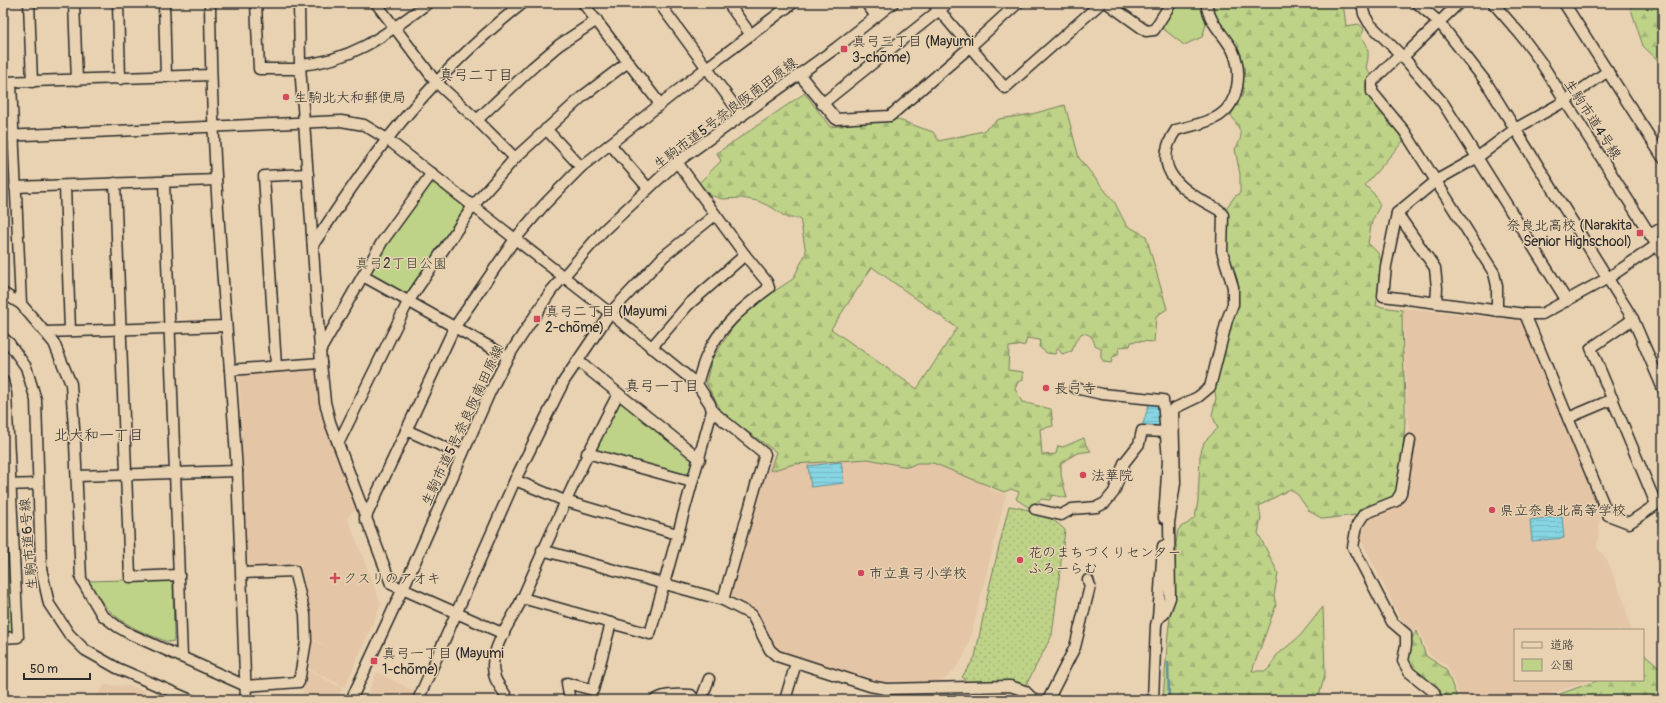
<svg xmlns="http://www.w3.org/2000/svg" width="1666" height="703" viewBox="0 0 1666 703" font-family="Pangolin,'Klee One',sans-serif">
<style>
.built{fill:#e4c5a6}
.green{fill:#bed388;stroke:#747f5a}
.forest{fill:url(#forest-firs);stroke:#747f5a;fill-rule:evenodd}
.garden{fill:url(#garden-dots);stroke:#747f5a}
.water{fill:url(#water-rules);stroke:#629199}
.lines{fill:none;stroke-linecap:round;stroke-linejoin:round}
.stream{stroke:#629199;stroke-width:2.5}
.minor-casing{stroke:#2b2b2b;stroke-width:13}
.minor{stroke:#e8d2b1;stroke-width:10}
.poi-dot{fill:#d1495b;stroke:#e8d2b1;stroke-width:1.5}
.labels{text-anchor:middle;stroke-width:3;stroke-linejoin:round;paint-order:stroke}
.poi-label{font-size:14px;fill:#2b2b2b;stroke:#e8d2b1;text-anchor:start}
.street-label{font-size:14px;fill:#2b2b2b;stroke:#e8d2b1}
.park-label{font-size:14px;fill:#414439;stroke:#e8d2b1}
.neighbourhood-label{font-size:15px;fill:#2b2b2b;stroke:#e8d2b1}
</style>
<defs>
<pattern id="forest-firs" width="22" height="20" patternUnits="userSpaceOnUse"><rect width="22" height="20" fill="#bed388"/><path d="M5 1l3.5 6h-7zM16 11l3.5 6h-7z" fill="#a3b576"/></pattern>
<pattern id="garden-dots" width="8" height="8" patternUnits="userSpaceOnUse"><rect width="8" height="8" fill="#bed388"/><path d="M2 2h.1M6 6h.1" fill="none" stroke="#a3b576" stroke-width="1.8" stroke-linecap="round"/></pattern>
<pattern id="water-rules" width="6" height="5" patternUnits="userSpaceOnUse"><rect width="6" height="5" fill="#86d5e3"/><path d="M0 2.5h6" fill="none" stroke="#74b7c3"/></pattern>
</defs>
<rect width="100%" height="100%" fill="#e8d2b1"/>
<filter id="ink" filterUnits="userSpaceOnUse"><feTurbulence type="fractalNoise" baseFrequency=".025" numOctaves="2"/><feDisplacementMap in="SourceGraphic" scale="8" xChannelSelector="R" yChannelSelector="G"/><feConvolveMatrix kernelMatrix="1 2 1 2 8 2 1 2 1" color-interpolation-filters="sRGB"/></filter>
<g filter="url(#ink)">
<g class="built">
<path d="M1403,308l119,13 41,98 37,97 -3,31 11,15 16,40 7,28h-116v50h77l-59,20h-72l-14,-35 -18,-11 -10,-25 -12,3 -46,-93 7,-22 35,-13 7,-58 -3,-37z"/>
<path d="M312,366l6,5 2,40 36,98 -9,8 34,87 -36,83 -36,-18 3,-29 25,11 -24,-12 -2,-26 -12,-48 -46,3 -5,-5 -9,-185 3,-6z"/>
<path d="M773,453l192,12 25,25 16,4 -37,149 -5,13 -9,13 -10,10 -9,3 -52,1 -102,-31 -9,-8 -7,-17 -8,-13 -28,-20z"/>
<path d="M309,671l33,17 -5,12h-35l3,-23z"/>
<path d="M377,672l40,21 -3,7h-49z"/>
<path d="M105,685l27,1 31,14h-70z"/>
</g>
<g class="green">
<path d="M1177,3h25l4,22 -4,12 -18,8 -23,-18z"/>
<path d="M3,85l5,3 1,37 -6,5z"/>
<path d="M428,184h7l28,22v5l-26,37 -28,46 -5,1 -32,-18 -2,-6 30,-48z"/>
<path d="M622,403l69,54c1,7 0,14 -6,19l-88,-25 -2,-5 22,-42z"/>
<path d="M3,488l3,6 7,140 -10,1z"/>
<path d="M165,579l8,4 1,58 -6,1c-38,-14 -60,-24 -80,-61z"/>
</g>
<g class="forest">
<path d="M1212,3h131l3,23 13,-2 5,5 -3,8c9,8 8,20 5,31l5,8c-7,6 -6,11 -3,19l36,45 -39,45 9,9 6,11 -8,16 -4,22 11,11 3,14 -6,38 26,4c0,31 2,61 3,92 1,31 -4,61 -8,92l-3,5 -29,8 -10,8 -32,4 -14,-8 -11,-16 -8,-6 -31,17 2,12 -3,15 20,40 -4,23 2,9 -24,66h14l6,-6 4,-9 24,-20 23,-29 2,67 -7,26h-155l5,-67 5,-39v-34l4,-7 -1,-9 2,-14 4,-4 5,-2 8,-7 3,-16 2,-45 4,-14 14,-14 -6,-13 4,-17 -2,-11 22,-94 -11,-41 1,-25 3,-3 -5,-13 11,-15 5,-2v-20l-5,-25c11,-15 4,-20 -4,-34l12,-21 1,-27 -12,-29 -10,-9 -8,-18z"/>
<path d="M1629,3h34v62l-20,-19z"/>
<path d="M805,93l25,34 63,-9 40,14 6,9 44,-10 16,-12 33,-5 33,-9 14,53 36,45 11,22 20,11 21,73 -11,7 -2,26 -16,-1 -7,1 -1,4 -11,1 -1,8 -5,2 -2,6 -7,-1 -3,-4v-10l-6,-3c-2,-8 -5,-11 -13,-12l-7,9 -3,9 -10,3 -4,-6 -3,6 -8,-1 -8,-6 1,-7 -13,-2 -2,7 -16,2 -1,23 15,2v8l-5,2 -3,7 7,13 29,7 2,17 -13,3 2,26 14,-1 2,-8 5,1 21,-9 2,7 5,6 -14,2 -16,10v12l6,23 -15,-3 -2,5 -8,-1 -5,3 -1,5h-8l-12,-8 3,-7 -8,-3 -7,3 -71,-29h-16l-9,4 -40,-8 -74,5 -24,7 6,-19 -53,-38 -17,-31 5,-22 24,-37 32,-28 26,-17 13,-26 -6,-35h-13l-14,-10 -15,-7 -17,-3 -19,1 -12,-4 -11,-12 22,-22 -4,-8zM872,267l85,61 -40,61 -86,-60z"/>
<path d="M1417,631l9,25 20,13 12,31h-16c0,-16 -12,-16 -23,-24 -5,-3 -8,-8 -12,-12 0,-13 1,-23 10,-33z"/>
<path d="M1643,653l20,17v28l-5,2h-115l56,-20h44z"/>
</g>
<path class="garden" d="M1009,506c20,3 42,9 56,24l-13,105 -27,52 -19,-6 -39,1 -5,-5 13,-20 14,-69z"/>
<g class="water">
<path d="M1149,404l11,1 2,23 -20,-1z"/>
<path d="M841,462l3,21 -33,4 -3,-21z"/>
<path d="M1562,516l2,22 -32,3 -2,-21z"/>
</g>
<g class="lines">
<path class="stream" d="M1168,663l1,37"/>
<g class="minor-casing">
<g id="minor">
<path d="M29,3l3,79"/>
<path d="M74,3l3,77"/>
<path d="M118,3l2,76"/>
<path d="M164,3l2,74"/>
<path d="M210,3c1,123 10,245 20,367"/>
<path d="M256,3l3,66h41"/>
<path d="M299,3l1,62 21,298 4,39 5,20 61,162 113,50"/>
<path d="M376,3l60,79 41,38 38,38"/>
<path d="M583,3l77,101"/>
<path d="M659,3l83,113"/>
<path d="M728,3l23,32"/>
<path d="M866,3l10,13"/>
<path d="M933,3l72,85 96,-85"/>
<path d="M1107,3l39,28 8,-1 17,-27"/>
<path d="M1362,3l2,11 5,9 34,34 40,46 124,198"/>
<path d="M1417,3l22,19 47,60 147,237 30,70"/>
<path d="M1493,3l27,31 20,27 123,194"/>
<path d="M1564,3l99,155"/>
<path d="M1400,54l-28,28v10l33,40 89,141 3,13v25"/>
<path d="M1403,57l56,-54"/>
<path d="M300,65c55,-5 86,-31 128,-62"/>
<path d="M1608,71l-43,30 -50,28 -37,28 -41,23 -40,33 -11,53 -3,30 142,18h17l66,-36 49,-33"/>
<path d="M799,74l37,45 54,-3 81,-70 47,-43"/>
<path d="M3,82l208,-7"/>
<path d="M11,83l10,221 33,39 17,41 4,59 6,136 21,36 16,12 12,7 116,52 53,-4 7,-41 -1,-27 -11,-43 -52,2"/>
<path d="M822,104l126,-101"/>
<path d="M477,120l56,-53 26,-22 38,-25"/>
<path d="M546,129l35,38"/>
<path d="M3,136l338,-15 23,4 23,14 223,174 87,71 13,20 2,7 -62,223 -128,-36"/>
<path d="M610,144l38,44"/>
<path d="M677,162l68,93 22,27 2,6c-26,19 -50,39 -63,69 -4,9 -6,18 -9,27"/>
<path d="M164,182l18,475"/>
<path d="M115,183l15,394 49,-2"/>
<path d="M65,186l5,145"/>
<path d="M15,187l201,-7"/>
<path d="M1397,213l38,55 2,20 -1,15"/>
<path d="M1650,235l13,-8"/>
<path d="M313,245c24,-36 48,-73 75,-107 40,-50 85,-96 135,-135"/>
<path d="M363,276l145,81"/>
<path d="M3,293l18,11"/>
<path d="M1525,314l83,201 21,8 34,-23"/>
<path d="M1633,319l-42,29 65,156"/>
<path d="M46,332l180,-6"/>
<path d="M3,338l6,5 17,24 10,33 5,168 8,36 20,30 16,16 32,18 74,32"/>
<path d="M651,348l37,-43 57,-50"/>
<path d="M321,349l61,-107 50,-69"/>
<path d="M578,361l122,98"/>
<path d="M276,366l-12,-190 44,-2"/>
<path d="M3,381l3,13 12,243 -15,1"/>
<path d="M1075,388l27,6 61,6 5,60 -4,58"/>
<path d="M712,411l53,43 -42,146"/>
<path d="M1568,418l45,-19"/>
<path d="M406,430l56,25"/>
<path d="M1410,440l-9,53 -5,8 -32,13 -7,11 -4,22 39,75 14,12v11l-3,16 6,11 25,20 2,8"/>
<path d="M338,444l70,-142 65,-96 42,-48 68,-62 45,-34"/>
<path d="M587,453l105,29"/>
<path d="M77,476l160,-5"/>
<path d="M515,480l50,21 112,33"/>
<path d="M3,485l35,-1"/>
<path d="M1035,509l26,6 11,-6 25,-2 8,-4 9,-11 10,-29 15,-19 3,-13 25,1"/>
<path d="M365,519l89,-191 61,-89 29,-34 37,-38 120,-95 92,-69"/>
<path d="M542,550l181,50 29,15 18,35 7,6 93,30 16,3 124,-3 15,5 9,9"/>
<path d="M1158,618l5,-72"/>
<path d="M569,696l-2,-13 26,7 18,-67"/>
<path d="M246,700l-9,-229 -7,-101 91,-7"/>
<path d="M351,700l60,-129 79,-179 18,-35 43,-66 52,-60 74,-69 159,-114 57,-45"/>
<path d="M418,700l97,-220 49,-99 46,-68 54,-57 51,-41"/>
<path d="M508,700c-6,-14 -15,-17 -15,-35 1,-23 20,-46 30,-68 30,-69 60,-136 95,-203"/>
<path d="M655,700c11,-7 23,-5 36,-5l4,5"/>
<path d="M701,700l8,-21"/>
<path d="M785,700l11,-37"/>
<path d="M1048,700l27,-53 15,-61 -2,-6"/>
<path d="M1153,700l3,-75 2,-7 6,-4 6,-16 -1,-75 6,-40 -2,-74 25,-12 12,-10 17,-67 6,-16v-17l-11,-36 1,-36 -4,-5c-34,-18 -71,-39 -43,-80 29,-8 54,-9 61,-43 2,-11 1,-25 -4,-36 -9,-17 -24,-28 -27,-48"/>
</g>
</g>
<use href="#minor" class="minor"/>
</g>
</g>
<g class="poi-dot">
<rect x="840" y="45" width="8" height="8" rx="2"/>
<circle cx="286" cy="97" r="4"/>
<rect x="1636" y="229" width="8" height="8" rx="2"/>
<rect x="533" y="315" width="8" height="8" rx="2"/>
<circle cx="1046" cy="388" r="4"/>
<circle cx="1083" cy="475" r="4"/>
<circle cx="1492" cy="510" r="4"/>
<circle cx="1020" cy="560" r="4"/>
<circle cx="861" cy="573" r="4"/>
<path d="M333 572h4v4h4v4h-4v4h-4v-4h-4v-4h4z"/>
<rect x="370" y="657" width="8" height="8" rx="2"/>
</g>
<g class="labels">
<g class="poi-label">
<text x="852" y="46">真弓三丁目 (Mayumi<tspan x="852" dy="16">3-chōme)</tspan></text>
<text x="294" y="102">生駒北大和郵便局</text>
<text x="1632" y="230" text-anchor="end">奈良北高校 (Narakita<tspan x="1632" dy="16">Senior Highschool)</tspan></text>
<text x="545" y="316">真弓二丁目 (Mayumi<tspan x="545" dy="16">2-chōme)</tspan></text>
<text x="1054" y="393">長弓寺</text>
<text x="1091" y="480">法華院</text>
<text x="1500" y="515">県立奈良北高等学校</text>
<text x="1028" y="557">花のまちづくりセンター<tspan x="1028" dy="16">ふろーらむ</tspan></text>
<text x="869" y="578">市立真弓小学校</text>
<text x="343" y="583">クスリのアオキ</text>
<text x="382" y="658">真弓一丁目 (Mayumi<tspan x="382" dy="16">1-chōme)</tspan></text>
</g>
<g class="street-label">
<text transform="translate(725 113) rotate(-37)" y="5">生駒市道5号奈良阪南田原線</text>
<text transform="translate(1593 119) rotate(57)" y="5">生駒市道4号線</text>
<text transform="translate(462 425) rotate(-65)" y="5">生駒市道5号奈良阪南田原線</text>
<text transform="translate(28 544) rotate(-95)" y="5">生駒市道6号線</text>
</g>
<g class="park-label">
<text x="401" y="268">真弓2丁目公園</text>
</g>
<g class="neighbourhood-label">
<text x="476" y="80">真弓二丁目</text>
<text x="662" y="391">真弓一丁目</text>
<text x="99" y="440">北大和一丁目</text>
</g>
</g>
<rect width="1666" height="703" fill="none" stroke="#e8d2b1" stroke-width="16"/>
<rect x="8" y="8" width="1650" height="687" fill="none" stroke="#2b2b2b" stroke-width="1.5" filter="url(#ink)"/>
<rect x="1514" y="629" width="130" height="52" fill="#e8d2b1" stroke="#9c8f7b"/>
<rect x="1522" y="642" width="20" height="6" fill="#e8d2b1" stroke="#9c8f7b"/>
<text x="1550" y="649" font-size="12" fill="#2b2b2b">道路</text>
<rect x="1522" y="659" width="20" height="12" fill="#bed388" stroke="#9c8f7b"/>
<text x="1550" y="669" font-size="12" fill="#2b2b2b">公園</text>
<path d="M24 673v6h66v-6" fill="none" stroke="#2b2b2b" stroke-width="2"/>
<text x="30" y="673" font-size="12" fill="#2b2b2b" stroke="#e8d2b1" stroke-width="3" paint-order="stroke">50 m</text>
</svg>
